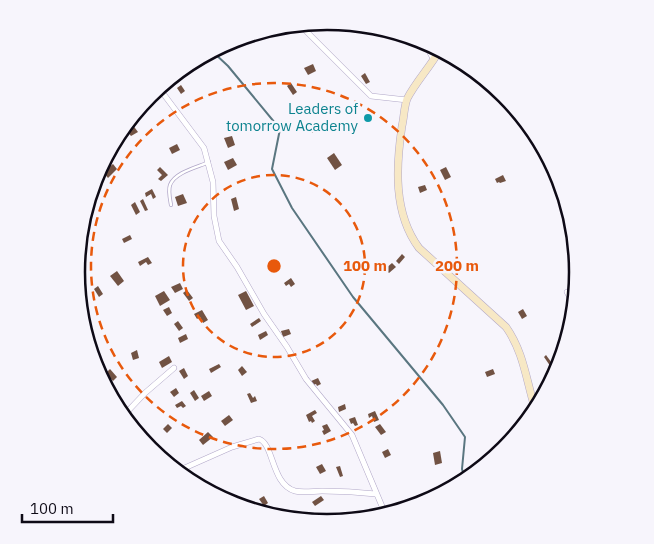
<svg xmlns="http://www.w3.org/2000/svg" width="654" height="544" viewBox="0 0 654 544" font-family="'IBM Plex Sans',sans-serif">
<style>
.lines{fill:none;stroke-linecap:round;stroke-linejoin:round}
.stream{stroke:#5a7680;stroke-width:2}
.building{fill:#715243}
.lane-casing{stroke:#b1a7c8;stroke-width:4}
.street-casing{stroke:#b1a7c8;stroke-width:6}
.secondary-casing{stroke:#b1a7c8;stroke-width:8}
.lane{stroke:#fff;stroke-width:2.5}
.street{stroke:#fff;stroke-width:5}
.secondary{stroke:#f7e8c5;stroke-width:7}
.ring{fill:none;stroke:#e8590c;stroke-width:2.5;stroke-dasharray:9 6}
.culture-dot{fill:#0f9aa8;stroke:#f7f5fc;stroke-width:2}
.labels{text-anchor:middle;stroke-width:5;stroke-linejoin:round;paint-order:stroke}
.culture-label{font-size:15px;fill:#0d838f;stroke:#f7f5fc;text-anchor:end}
.rim{fill:none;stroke:#0e0a16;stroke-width:2.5}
.centre{fill:#e8590c;stroke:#f7f5fc;stroke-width:2.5}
.ring-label{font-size:15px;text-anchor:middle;font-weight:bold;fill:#e8590c;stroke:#f7f5fc;stroke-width:5;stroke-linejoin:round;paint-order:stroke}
</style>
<rect width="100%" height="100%" fill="#f7f5fc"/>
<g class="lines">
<path class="stream" d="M213,52l15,14 52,63 -8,40 20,39 61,89 90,108 22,32 -3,32 2,7"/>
</g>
<g class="building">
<path d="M313,64l3,7 -8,4 -4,-7z"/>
<path d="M365,73l5,9 -4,2 -5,-8z"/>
<path d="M291,83l6,9 -4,3 -6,-9z"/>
<path d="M181,85l4,6 -4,3 -4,-6z"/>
<path d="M132,124l6,8 -7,4 -5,-6z"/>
<path d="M316,124l3,5 -7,4 -3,-6z"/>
<path d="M232,136l3,9 -7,3 -4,-10z"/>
<path d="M177,144l3,6 -8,4 -3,-6z"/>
<path d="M334,153l8,12 -7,5 -8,-12z"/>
<path d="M233,158l4,7 -9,5 -4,-8z"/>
<path d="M113,164l4,5 -9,9 -5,-6z"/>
<path d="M160,167l8,8 -7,6 -3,-2 4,-4 -5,-5z"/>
<path d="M446,167l5,10 -6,3 -5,-10z"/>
<path d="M503,175l3,6 -6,2 -1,-1 -2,1 -2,-4z"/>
<path d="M425,185l2,5 -7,3 -2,-6z"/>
<path d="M152,189l4,8 -3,2 -2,-5 -5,3 -1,-4z"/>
<path d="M183,194l4,9 -9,3 -3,-9z"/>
<path d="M236,197l3,12 -5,2 -3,-12z"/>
<path d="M143,199l5,11 -3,1 -5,-10z"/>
<path d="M135,202l5,10 -4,3 -5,-10z"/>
<path d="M130,235l2,4 -8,4 -2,-4z"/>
<path d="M402,254l3,3 -6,7 -3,-3z"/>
<path d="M148,257l4,6 -4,2 -2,-3 -6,4 -2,-4z"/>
<path d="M392,263l4,4 -7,6 -4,-4z"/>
<path d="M117,271l7,10 -6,5 -8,-10z"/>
<path d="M291,278l4,6 -4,3 -2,-3 -3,2 -2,-3z"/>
<path d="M180,283l3,6 -8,4 -4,-6z"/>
<path d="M98,286l5,8 -4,3 -5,-8z"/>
<path d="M187,290l6,8 -4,3 -6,-8z"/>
<path d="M164,291l6,9 -10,6 -5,-10z"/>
<path d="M246,291l8,15 -8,4 -8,-15z"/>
<path d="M169,307l3,6 -5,3 -4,-6z"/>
<path d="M523,309l4,7 -5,3 -4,-7z"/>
<path d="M202,310l6,10 -5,3 -3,-6 -3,2 -3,-5z"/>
<path d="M259,318l2,3 -9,6 -2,-3z"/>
<path d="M178,321l5,7 -4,3 -5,-7z"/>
<path d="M289,329l2,5 -8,3 -2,-6z"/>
<path d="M266,331l2,4 -8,5 -2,-5z"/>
<path d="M186,334l2,5 -8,4 -2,-5z"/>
<path d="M137,350l2,8 -6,2 -2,-7z"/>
<path d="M546,355l11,15 -2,3 -11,-16z"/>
<path d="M169,356l3,6 -10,6 -3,-6z"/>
<path d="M219,364l2,3 -10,6 -2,-4z"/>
<path d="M242,366l5,6 -5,4 -4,-6z"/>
<path d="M184,368l4,8 -4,3 -5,-8z"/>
<path d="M110,369l7,8 -4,4 -7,-8z"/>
<path d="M493,369l2,5 -8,3 -2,-5z"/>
<path d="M318,378l3,6 -4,2 -1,-2 -5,2 -2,-4z"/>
<path d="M176,388l3,5 -5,4 -4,-5z"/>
<path d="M194,390l5,8 -4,3 -5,-8z"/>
<path d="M209,391l3,5 -8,5 -3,-5z"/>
<path d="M250,393l3,5 2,-2 2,5 -6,2 -4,-9z"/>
<path d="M182,401l4,5 -3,2 -2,-2 -4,2 -2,-3z"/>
<path d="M345,404l1,5 -7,3 -1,-5z"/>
<path d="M315,410l2,3 -5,3 3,5 -3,2 -1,-2 -2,1 -3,-7z"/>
<path d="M375,411l4,9 -5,2 -2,-6 -3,2 -1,-4z"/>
<path d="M229,415l4,5 -8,6 -4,-5z"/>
<path d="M355,417l3,8 -3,1 -2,-3 -2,1 -2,-5z"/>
<path d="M168,424l4,4 -5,5 -4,-4z"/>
<path d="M327,424l4,7 -7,4 -2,-4 2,-1 -2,-4z"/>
<path d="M380,424l6,8 -5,3 -6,-8z"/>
<path d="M208,432l5,5 -10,8 -4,-5z"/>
<path d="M388,449l3,6 -6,3 -3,-6z"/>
<path d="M440,451l2,12 -7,2 -2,-12z"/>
<path d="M322,464l4,7 -6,3 -4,-7z"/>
<path d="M340,466l3,10 -3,1 -4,-10z"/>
<path d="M264,496l4,7 -4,3 -5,-7z"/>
<path d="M321,496l3,4 -9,6 -3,-4z"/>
</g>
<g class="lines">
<g class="lane-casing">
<path id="lane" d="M171,205c-1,-6 -3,-14 -1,-20 5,-13 28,-18 39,-23"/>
</g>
<g class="street-casing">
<g id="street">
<path d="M301,26l70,70 36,4"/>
<path d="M423,40l11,20"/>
<path d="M159,88l45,60 9,34 1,34 5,25 18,26 27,47 23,33 19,32 46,56 32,76"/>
<path d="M567,292l5,9"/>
<path d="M126,413l19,-20 29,-25"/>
<path d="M180,470l52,-23 27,-8c15,5 12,45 36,52 8,2 19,0 27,0 18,0 36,1 54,3"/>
</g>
</g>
<g class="secondary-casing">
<path id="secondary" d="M439,51c-9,16 -24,32 -32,48 -3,8 -3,19 -5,27 -6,40 -9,87 17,122l87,79c17,24 20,51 28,78"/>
</g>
<use href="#lane" class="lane"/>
<use href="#street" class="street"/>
<use href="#secondary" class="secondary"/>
</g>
<g class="ring">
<circle cx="274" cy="266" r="91"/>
<circle cx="274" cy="266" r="183"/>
</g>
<circle class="culture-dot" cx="368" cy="118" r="5"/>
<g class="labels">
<g class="culture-label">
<text x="358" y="114">Leaders of<tspan x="358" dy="17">tomorrow Academy</tspan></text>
</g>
</g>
<path d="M0 0H654V544H0ZM85 272a242 242 0 1 1 484 0a242 242 0 1 1-484 0Z" fill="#f7f5fc" fill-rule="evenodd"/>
<path class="rim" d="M85 272a242 242 0 1 1 484 0a242 242 0 1 1-484 0Z"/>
<circle cx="274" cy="266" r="8" class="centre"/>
<g class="ring-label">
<text x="365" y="271">100 m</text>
<text x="457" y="271">200 m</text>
</g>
<path d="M22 514v8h91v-8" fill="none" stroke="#0e0a16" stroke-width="2.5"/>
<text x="30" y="514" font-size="15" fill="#0e0a16" stroke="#f7f5fc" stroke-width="4" paint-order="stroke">100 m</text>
</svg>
